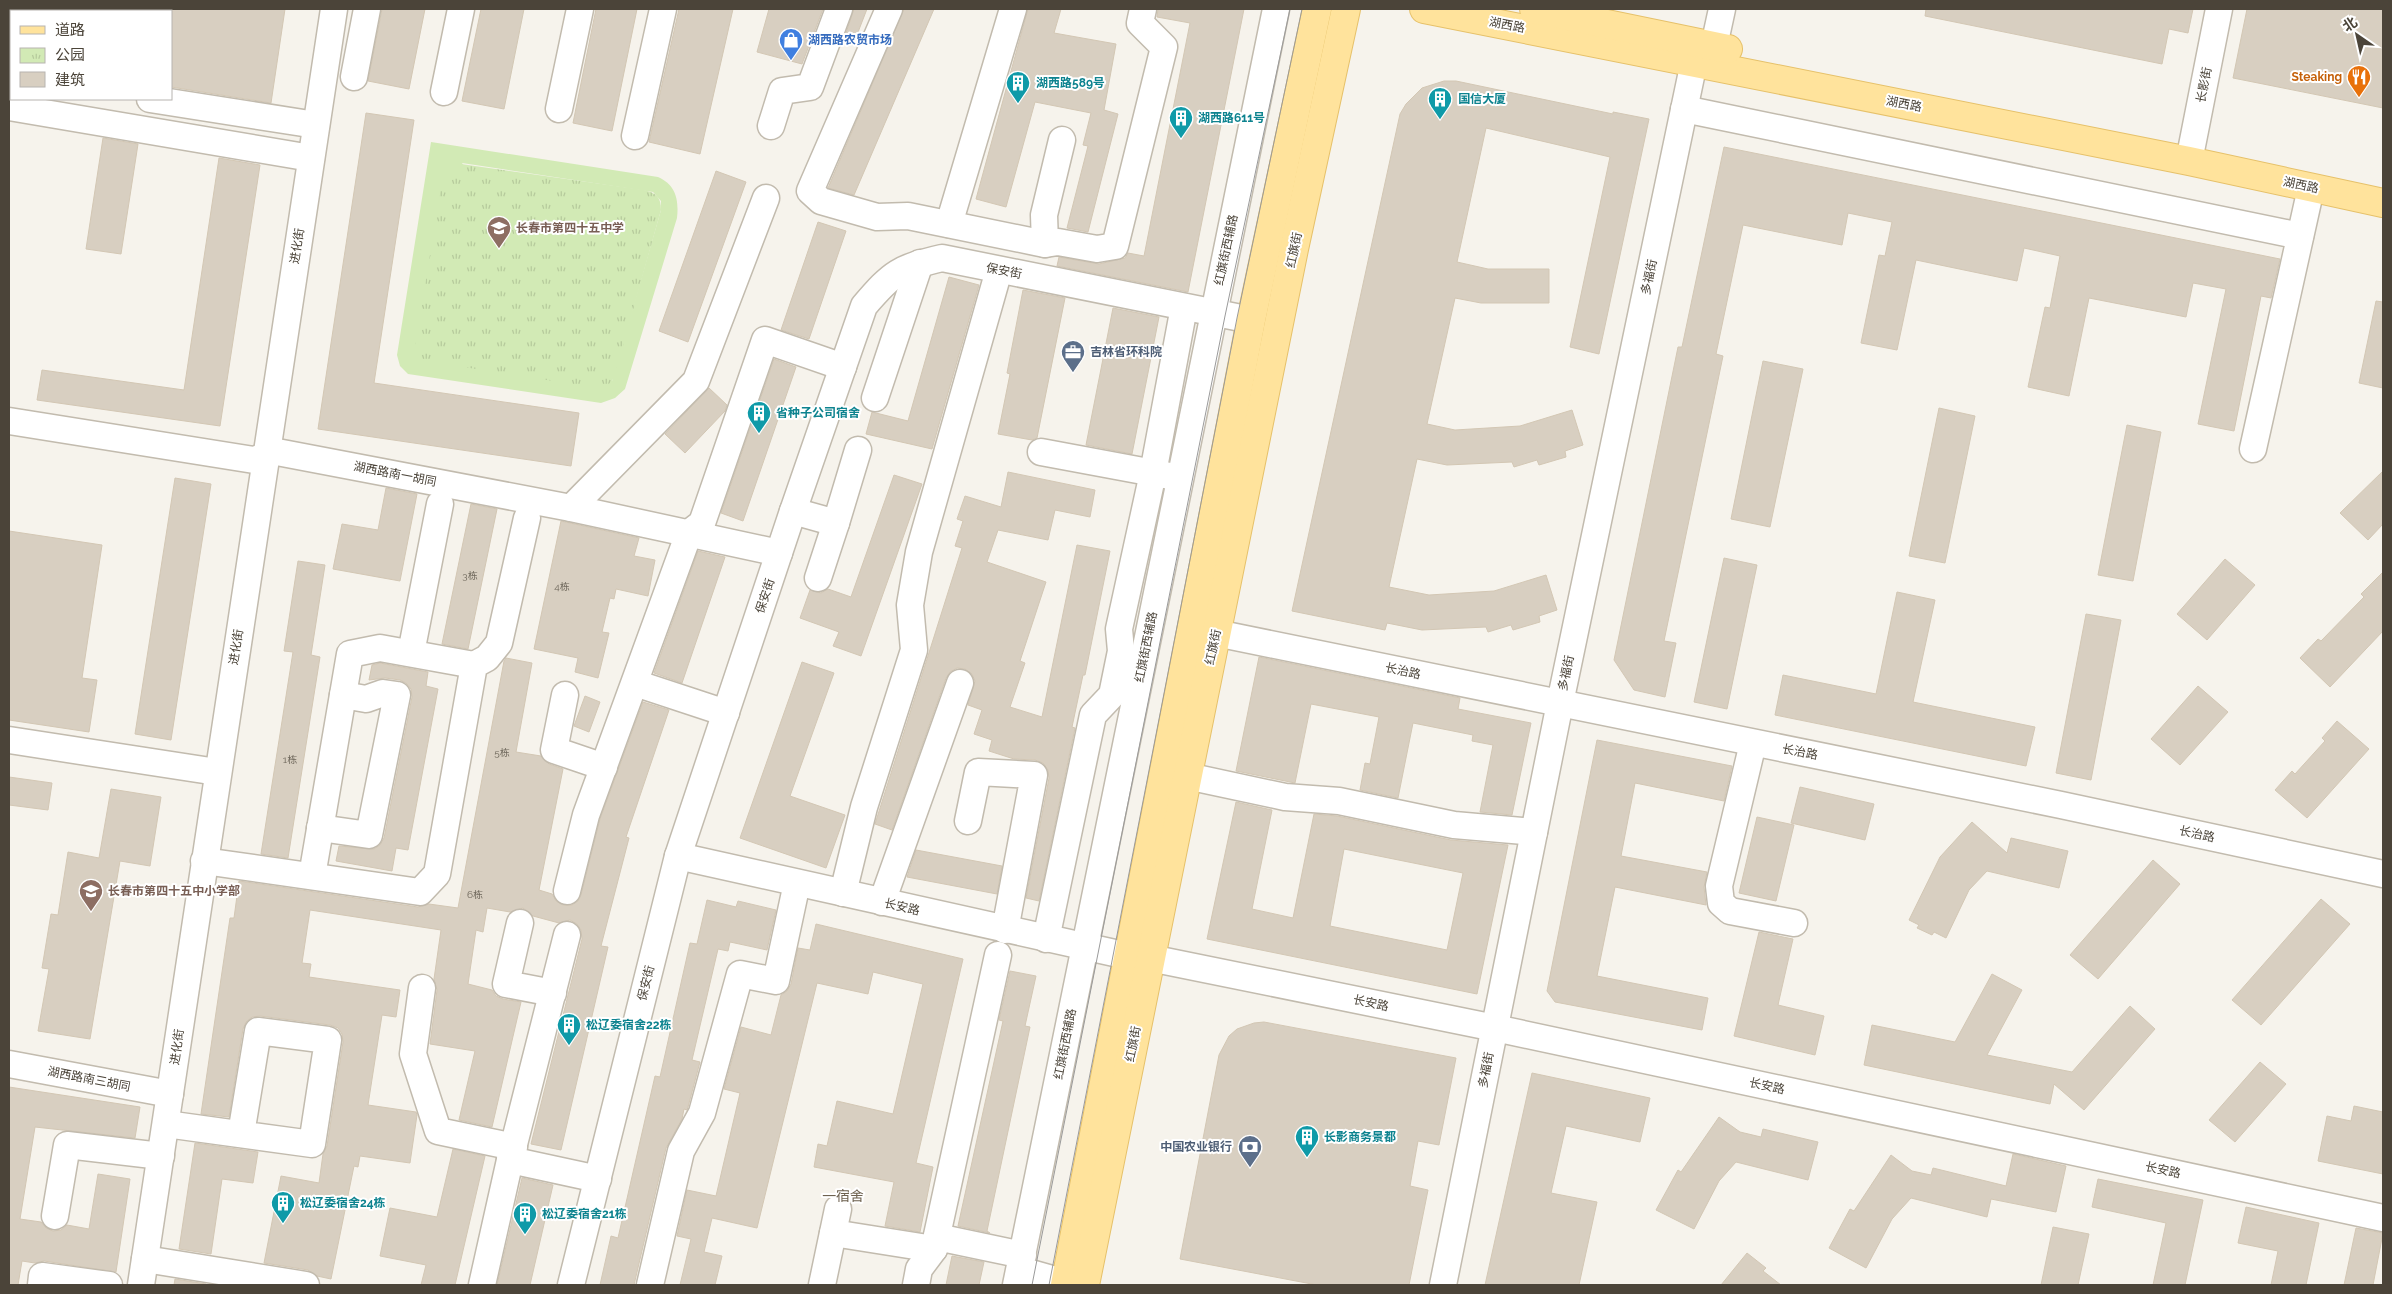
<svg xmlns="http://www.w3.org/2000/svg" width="2392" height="1294" viewBox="0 0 2392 1294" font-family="Raleway,'Noto Sans SC',sans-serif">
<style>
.green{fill:#d2eab5;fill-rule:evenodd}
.park{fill:url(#park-tufts)}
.building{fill:#d8cfc1;stroke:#d3c7b4;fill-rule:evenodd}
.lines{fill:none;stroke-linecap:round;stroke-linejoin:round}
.minor-casing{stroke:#c2bbae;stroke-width:29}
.major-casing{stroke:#e6c16a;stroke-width:30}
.minor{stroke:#fff;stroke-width:26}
.major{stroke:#ffe39c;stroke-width:28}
.tram{stroke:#9a9a9a;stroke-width:1}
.labels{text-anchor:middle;stroke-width:4;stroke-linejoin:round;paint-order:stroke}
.number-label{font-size:10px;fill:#6e675b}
.street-label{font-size:12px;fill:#4b4439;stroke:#fff}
.shop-label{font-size:12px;font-weight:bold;fill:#366cbe;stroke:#fff;text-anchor:start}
.food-label{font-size:12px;font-weight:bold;fill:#c56008;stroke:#fff;text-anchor:end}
.culture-label{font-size:12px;font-weight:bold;fill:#0d838f;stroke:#fff;text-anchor:start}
.education-label{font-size:12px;font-weight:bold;fill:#785e54;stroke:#fff;text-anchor:start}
.service-label{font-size:12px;font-weight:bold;fill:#4e5e75;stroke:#fff;text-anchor:start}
.neighbourhood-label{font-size:14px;fill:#6e6250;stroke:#fff}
</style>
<defs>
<pattern id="park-tufts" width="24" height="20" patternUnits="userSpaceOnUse" patternTransform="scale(1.25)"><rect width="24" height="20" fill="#d2eab5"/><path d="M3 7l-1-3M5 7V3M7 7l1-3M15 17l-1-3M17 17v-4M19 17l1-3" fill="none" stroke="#b6ca9c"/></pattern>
</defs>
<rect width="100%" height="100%" fill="#f6f3ec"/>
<path class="green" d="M431,142l227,35c18,8 21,23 19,41l-52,171 -10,9 -14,5 -193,-29 -8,-8 -3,-11zM462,163l191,29 8,9v9l-49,171z"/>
<path class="park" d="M454,163l190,27c12,3 17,7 17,20l-47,168 -5,6 -10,4 -174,-27 -7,-5 -3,-9 28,-172 6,-10z"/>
<g class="building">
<path d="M171,9h114l-14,94 -100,-16z"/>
<path d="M382,9h43l-16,80 -41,-8z"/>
<path d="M481,9h43l-20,100 -42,-8z"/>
<path d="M596,9h41l-25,122 -39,-8z"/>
<path d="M679,9h54l-33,145 -51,-12z"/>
<path d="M769,9h54l-21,55 -45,-12z"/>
<path d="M854,9h13l-14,36 -10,-3z"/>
<path d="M904,9h30l-80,186 -26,-7z"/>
<path d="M1028,9h33l-7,24 62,11 -12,66 14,4 -30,118 -21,-4 21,-82 -5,-1 8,-32 -56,-11 -29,105 -30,-8z"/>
<path d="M1158,9h86l-56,283 -131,-26 2,-9 40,7 26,-6 3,-5 16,3 46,-233 -33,-6z"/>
<path d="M1926,9h267l-5,24 -19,-4 -7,35 -237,-48z"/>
<path d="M2247,9h136v99l-150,-30z"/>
<path d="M1444,81h12l157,33v-2l36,7 -50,235 -29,-7 40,-190 -124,-29 -29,134 31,7h61v34h-68l-26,-5 -28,126 28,6 65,-4 52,-16 11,35 -18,6 1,6 -27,8 -2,-5 -23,7 -2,-5 -65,3 -30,-6 -28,128 40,8 65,-4 52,-16 11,35 -18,6 1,6 -27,8 -2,-5 -23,7 -2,-5 -64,3 -35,-7 -2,7 -93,-19 108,-497 6,-10 16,-16z"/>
<path d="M366,113l48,7 -40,263 205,30 -8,53 -253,-37z"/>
<path d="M103,138l35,6 -17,110 -35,-5z"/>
<path d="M1724,147l556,112 -9,39 -10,-2 -27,135 -36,-7 28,-135 -33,-6 -7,34 -97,-19 -20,98 -41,-9 17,-80 5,1 10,-52 -36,-8 -7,33 -101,-21 -19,90 -36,-7 18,-88 6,1 7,-34 -44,-9 -6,32 -99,-20 -27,129 7,2 -59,285 12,2 -11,54 -31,-7 -20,-30 64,-313h4z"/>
<path d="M219,158l41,7 -40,261 -183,-26 5,-30 142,20z"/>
<path d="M716,171l30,11 -58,160 -29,-11z"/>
<path d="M818,222l28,9 -37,108 -28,-9z"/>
<path d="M949,277l30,8 -47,164 -66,-15 6,-22 36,9z"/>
<path d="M1023,290l42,8 -28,140 -5,2 -34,-6 12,-60 -3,-1z"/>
<path d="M2376,301l7,1v86l-24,-5z"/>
<path d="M1113,308l46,9 -27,137 -46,-9z"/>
<path d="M774,359l22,8 -53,154 -22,-8z"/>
<path d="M1763,361l40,8 -33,158 -39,-8z"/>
<path d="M709,388l18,17 -2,6 -40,42 -20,-19z"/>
<path d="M1939,408l36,8 -30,147 -36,-7z"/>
<path d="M2127,425l34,7 -28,149 -35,-6z"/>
<path d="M2383,471v53l-15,16 -28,-27z"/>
<path d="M1008,472l87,18 -5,27 -35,-7 -7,30 -50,-10 -11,32 59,20 -26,79 5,2 -15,44 32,10 35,-172 33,6 -25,124h-2l-11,52 3,1 -36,173 -13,-3 23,-120 -1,-8 -5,-7 -8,-3 -21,-1 -25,-8 3,-11 -18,-6 8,-24 -14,-5 7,-24 -3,-7 -7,-5 -8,-1 -7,4 -4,6 -54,152 -17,-6 87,-276 -7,-2 8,-25 -6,-2 8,-23 36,11z"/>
<path d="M894,475l28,9 -61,172 -28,-10 6,-14 -39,-14 10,-28 11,3 7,-4 23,8z"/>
<path d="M175,478l36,6 -40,256 -36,-6z"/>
<path d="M386,488l31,6 -17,87 -67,-12 9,-45 36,6z"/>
<path d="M471,504l26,5 -29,140 -26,-5z"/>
<path d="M561,521l78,17 -5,18 21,4 -7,36 -32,-7 -2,10 -4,-1 -8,34 7,1 -11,45 -23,-6 3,-14 -44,-9z"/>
<path d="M9,531l93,14 -20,133 15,2 -8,52 -80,-12z"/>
<path d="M698,551l27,6 -43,126 -28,-10z"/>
<path d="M1724,558l33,7 -30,144 -33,-7z"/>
<path d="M2225,559l30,26 -48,55 -30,-26z"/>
<path d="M298,561l27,4 -14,90 9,2 -32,201 -27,-4 32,-202 -9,-1z"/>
<path d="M2383,572v59l-53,56 -30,-29 18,-19 3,2 43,-44 -3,-3z"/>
<path d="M1897,592l38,8 -22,102 122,25 -9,39 -251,-51 8,-40 93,19z"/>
<path d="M2086,614l35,6 -30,160 -35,-7z"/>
<path d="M1259,657l201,41 -2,11 73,14 -19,92 -32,-3 13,-67 -21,-4 1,-6 -60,-12 -15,75 -38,-8 5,-27 5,1 9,-47 -68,-13 -16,79 -59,-12z"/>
<path d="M506,658l26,5 -16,89 25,4 8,8 14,5 -24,121 13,4 4,7 7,4h9l6,-4 3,-6 19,-76 43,-117 26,8 -43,127 3,1 -28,108 7,1 -47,203 -30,-6 51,-205 -1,-9 -4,-6 -7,-4 -11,3 -26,-7 -10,-8 -13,4 -23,-4 -4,24 -7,-2 -8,54 24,6 4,6 7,3 18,3 -29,125 -33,-7 16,-69 -45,-7 7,-54 -3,-11 7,-49 -131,-20 -8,53 9,1 -2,13 91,13 -4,27 -14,-2 -14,90 48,7 1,3 -7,48 -50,-7 -2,11 -4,-1 -23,113 -14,-3 -9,-6 -44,-7 17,-87 38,7 4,-29 4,-8 16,-104 -1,-8 -4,-6 -8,-3 -70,-9 -8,1 -6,5 -3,7 -14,88 -28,-3 29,-196h4l5,-37 179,26 11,-3 29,4 46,-247z"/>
<path d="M802,662l32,11 -44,123 55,19 -19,53 -86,-30z"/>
<path d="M380,663l48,9 -2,14 12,3 -30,161 -12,-2 -4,23 -56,-10 3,-15 35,3 6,-4 4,-7 28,-141 -1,-8 -5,-6 -6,-3 -15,-2 -16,2 3,-15z"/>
<path d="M2198,686l30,26 -48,53 -29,-26z"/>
<path d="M585,696l15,6 -11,30 -15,-6z"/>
<path d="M2337,721l32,28 -62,69 -32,-28 17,-19 3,3 30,-33 -3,-3z"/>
<path d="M1597,740l135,26 -8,35 -89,-18 -14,73 86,16 -3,15 2,18 -91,-18 -18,89 111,22 -6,32 -147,-28 -8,-11z"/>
<path d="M9,777l43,6 -4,27 -39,-5z"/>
<path d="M1800,787l74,17 -9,36 -74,-17z"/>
<path d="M111,789l50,8 -11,69 -30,-5 -30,178 -52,-8 11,-62 -7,-1 9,-54 7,1 10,-63 31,6z"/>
<path d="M1236,802l36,8 -20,99 41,9 21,-104 23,2 114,24 57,5 -31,149 -270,-55zM1344,849l119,24 -16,77 -117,-24z"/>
<path d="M1757,817l37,8 -18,76 -37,-8z"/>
<path d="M1972,822l35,31 4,-15 57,13 -9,37 -72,-17 -18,19 -23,48 -12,-6 -2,3 -15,-7 2,-3 -10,-5 31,-63z"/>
<path d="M916,850l86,16 -5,28 -90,-17z"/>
<path d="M2153,860l27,24 -82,95 -28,-24z"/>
<path d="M2321,899l29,25 -89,101 -29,-25z"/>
<path d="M707,900l29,7 2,-6 38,9 -9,40 -37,-8 -2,9 -10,-2 -26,111 8,2 -12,45 -1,3 -3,-1 -2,10 -16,29 -32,137h-34l11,-49 7,2 37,-162 5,1 30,-134 7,1z"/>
<path d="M816,924l147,35 -47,204 17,4 -13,65 -35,-6 9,-44 -80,-15 4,-23 9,2 10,-45 56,13 30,-130 -50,-12 -5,22 -51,-11 -60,245 -45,-10 -8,34 18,4 -7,29h-35l11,-46 -14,-3 10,-46 29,6 24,-103 -16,-4 17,-62 30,8 10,-40 6,-4 4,-7 7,-36 12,2z"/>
<path d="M1759,932l34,7 -15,66 46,11 -9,39 -81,-19z"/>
<path d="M1010,971l26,5 -11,50 5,1 -43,204 3,2 -32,-7 45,-205 -4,-1z"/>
<path d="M1992,974l30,16 -35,65 85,17 58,-66 25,23 -71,81 -30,-26 -4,20 -186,-39 8,-40 83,17z"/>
<path d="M1264,1022l192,36 -17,87 -21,-4 -8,45 18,4 -19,95h-92l-137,-26 39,-204 10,-19 8,-7 17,-6z"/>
<path d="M2260,1062l26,22 -51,58 -26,-22z"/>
<path d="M1532,1073l118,25 -10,44 -74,-16 -15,67 46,9 -18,83h-94z"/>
<path d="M9,1087l131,20 -5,31 -100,-11 -15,92 21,3 5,6 7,3 8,-1 6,-5 22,4 9,-55 32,5 -14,93 -72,-11 -9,2 -13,-2 -4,24h-9z"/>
<path d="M2354,1106l29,6v62l-65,-13 9,-45 24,5z"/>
<path d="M1719,1117l21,15 21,5 2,-8 55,13 -10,38 -72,-18 -17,19 -25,48 -38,-19 22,-40 3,2z"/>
<path d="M195,1143l63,9 -5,31 -31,-4 -11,75 -32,-5z"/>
<path d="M453,1149l32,7 -30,129h-34l5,-20 -46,-9 10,-48 47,9z"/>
<path d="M2013,1154l53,12 -10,46 -65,-13 -4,18 -76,-19 -19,21 -26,49 -37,-20 21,-39 4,2 37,-56 21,16 19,4 2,-7 73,18z"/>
<path d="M522,1178l31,7 -23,100h-33z"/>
<path d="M2098,1179l105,21 -18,85h-32l13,-62 -74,-16z"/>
<path d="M2246,1207l73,16 -13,62h-35l7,-34 -40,-8z"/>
<path d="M2053,1227l36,7 -11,51h-37z"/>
<path d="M2356,1228l27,5 -10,52h-29z"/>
<path d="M1747,1253l19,15 -3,3 18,14h-60z"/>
<path d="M952,1256l32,6 -5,23h-33z"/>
<path d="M175,1279l31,5v1h-32z"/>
</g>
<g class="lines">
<g class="minor-casing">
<g id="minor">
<path d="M889,9l-79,182 11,10 56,16 31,-1 137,28 13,-2 39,7 18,-3 49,-199 -24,-24 3,-14"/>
<path d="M56,11l1,-2"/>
<path d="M108,11l1,-2"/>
<path d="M9,13h2"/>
<path d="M1714,46l8,-37"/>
<path d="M354,77l13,-68"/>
<path d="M444,92l17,-83"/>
<path d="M150,99l166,26"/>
<path d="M9,107l302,51"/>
<path d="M559,109l21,-100"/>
<path d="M1684,109l616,127"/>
<path d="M771,126l11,-35 28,-4 29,-78"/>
<path d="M635,136l28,-127"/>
<path d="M2189,161l30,-152"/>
<path d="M949,224l64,-215"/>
<path d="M1045,244l-1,-29 18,-75"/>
<path d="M875,398l45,-135"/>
<path d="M9,421l245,39 23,-8 294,56 208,45"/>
<path d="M2253,449l58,-261"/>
<path d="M1041,452l129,24"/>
<path d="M571,508l125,-127 70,-183"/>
<path d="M793,511l43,12 22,-73"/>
<path d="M818,578l18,-55"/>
<path d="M1216,633l845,172 322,69"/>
<path d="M411,653l29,-149"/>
<path d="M635,683l91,30"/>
<path d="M565,695l-11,55 50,17"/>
<path d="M9,740l208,32"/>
<path d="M1753,743l-34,143 2,17 9,8 64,12"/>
<path d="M1187,776l98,21 54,4 115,24 80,7"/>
<path d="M968,821l10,-49 56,3 -29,155"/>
<path d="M320,828l49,7 28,-140 -14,-2 -17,6 -23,-4"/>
<path d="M678,856l450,100"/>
<path d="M204,861l216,31 17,-18 37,-209 13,-7 12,-15 28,-125"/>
<path d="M312,876l38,-222 30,-6 94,17"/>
<path d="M567,891l19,-76 103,-282 13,-10 63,-183 78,27"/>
<path d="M843,893l21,-86 50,-157 -4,-45 9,-53 80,-282"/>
<path d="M882,902l78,-219"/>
<path d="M520,923l-14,61 47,9"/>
<path d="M1046,939l47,-224 19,-20 9,-44 -2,-22 34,-156 31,-166"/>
<path d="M1150,958l345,70 888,190"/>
<path d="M422,988l-9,66 25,77 76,16"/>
<path d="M9,1064l161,30"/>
<path d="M166,1124l146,20 16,-104 -70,-9 -17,103"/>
<path d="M510,1160l88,19"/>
<path d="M55,1216l12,-71 94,11"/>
<path d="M833,1233l101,16"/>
<path d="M937,1237l86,18"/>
<path d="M145,1259l161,26"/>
<path d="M1020,1270l53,15"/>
<path d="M41,1285l1,-9 67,9"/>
<path d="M141,1285l193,-1276"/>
<path d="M482,1285l28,-125 57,-225"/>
<path d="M571,1285l107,-429 115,-345 71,-205c29,-34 35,-38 78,-48l309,62"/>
<path d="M650,1285l31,-134 21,-38 38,-139 36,7 21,-98"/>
<path d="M822,1285l16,-76"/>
<path d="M916,1285l3,-16 15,-20 64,-294"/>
<path d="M1016,1285l260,-1276"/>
<path d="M1443,1285l117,-582 134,-641"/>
</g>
</g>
<g class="major-casing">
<g id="major">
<path d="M1424,9l765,152 194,42"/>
<path d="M1534,9l194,40"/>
<path d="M1065,1285l186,-965 66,-311"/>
<path d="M1085,1285l209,-1036 52,-240"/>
</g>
</g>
<use href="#minor" class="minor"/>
<use href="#major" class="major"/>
<g class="tram">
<path d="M1032,1285l193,-969 65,-307"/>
<path d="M1049,1285l188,-967 65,-309"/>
</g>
</g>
<defs>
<g id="shop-pin" transform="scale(1.25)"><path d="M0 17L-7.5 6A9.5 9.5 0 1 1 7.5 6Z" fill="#3f7fe0" stroke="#fff"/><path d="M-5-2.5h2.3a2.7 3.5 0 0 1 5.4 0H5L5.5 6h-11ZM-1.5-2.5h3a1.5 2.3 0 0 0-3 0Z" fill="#fff"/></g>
<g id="restaurant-pin" transform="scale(1.25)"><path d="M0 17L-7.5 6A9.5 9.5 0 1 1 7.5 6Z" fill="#e8710a" stroke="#fff"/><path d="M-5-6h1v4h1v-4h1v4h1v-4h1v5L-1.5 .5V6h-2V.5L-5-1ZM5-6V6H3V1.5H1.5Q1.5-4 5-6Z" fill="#fff"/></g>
<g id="building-pin" transform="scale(1.25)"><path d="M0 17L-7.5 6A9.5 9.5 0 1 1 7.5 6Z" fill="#0f9aa8" stroke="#fff"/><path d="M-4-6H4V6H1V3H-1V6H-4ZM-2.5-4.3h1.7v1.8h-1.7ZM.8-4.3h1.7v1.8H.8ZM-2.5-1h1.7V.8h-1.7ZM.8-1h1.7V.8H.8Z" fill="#fff"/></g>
<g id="school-pin" transform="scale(1.25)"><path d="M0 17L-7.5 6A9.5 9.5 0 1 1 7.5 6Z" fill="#8d6e63" stroke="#fff"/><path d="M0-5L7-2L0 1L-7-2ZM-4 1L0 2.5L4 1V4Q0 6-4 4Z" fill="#fff"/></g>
<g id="office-pin" transform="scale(1.25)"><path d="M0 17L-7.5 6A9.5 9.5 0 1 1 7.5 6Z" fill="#5c6f8a" stroke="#fff"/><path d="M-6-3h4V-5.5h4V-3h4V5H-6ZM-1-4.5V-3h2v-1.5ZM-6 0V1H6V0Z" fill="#fff"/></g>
<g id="bank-pin" transform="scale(1.25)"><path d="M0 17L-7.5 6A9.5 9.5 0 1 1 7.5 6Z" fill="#5c6f8a" stroke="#fff"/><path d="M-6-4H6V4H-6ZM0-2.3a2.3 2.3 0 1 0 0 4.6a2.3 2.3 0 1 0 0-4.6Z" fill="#fff"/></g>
</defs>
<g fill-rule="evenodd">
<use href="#shop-pin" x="791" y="40"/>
<use href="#restaurant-pin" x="2359" y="77"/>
<use href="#building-pin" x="1018" y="83"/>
<use href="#building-pin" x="1440" y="99"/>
<use href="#building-pin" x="1181" y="118"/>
<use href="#school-pin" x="499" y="228"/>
<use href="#office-pin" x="1073" y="352"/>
<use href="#building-pin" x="759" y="413"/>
<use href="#school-pin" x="91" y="891"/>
<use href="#building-pin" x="569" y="1025"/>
<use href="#building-pin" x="1307" y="1137"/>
<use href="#bank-pin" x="1250" y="1147"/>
<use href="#building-pin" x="283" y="1203"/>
<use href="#building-pin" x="525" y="1214"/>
</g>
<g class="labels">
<g class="number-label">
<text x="470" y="579">3栋</text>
<text x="562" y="590">4栋</text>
<text x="502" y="756">5栋</text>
<text x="290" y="763">1栋</text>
<text x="475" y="898">6栋</text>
</g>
<g class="street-label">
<text transform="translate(1507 25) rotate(11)" y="4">湖西路</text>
<text transform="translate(2204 85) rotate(-79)" y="4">长影街</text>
<text transform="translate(1904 104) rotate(11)" y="4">湖西路</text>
<text transform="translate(2301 185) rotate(12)" y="4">湖西路</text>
<text transform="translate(297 246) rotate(-81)" y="4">进化街</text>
<text transform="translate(1226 250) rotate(-78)" y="4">红旗街西辅路</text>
<text transform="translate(1294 250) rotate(-78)" y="4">红旗街</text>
<text transform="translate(1004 271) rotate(11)" y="4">保安街</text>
<text transform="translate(1649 277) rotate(-78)" y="4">多福街</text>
<text transform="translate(395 474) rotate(11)" y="4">湖西路南一胡同</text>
<text transform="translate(765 596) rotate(-72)" y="4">保安街</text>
<text transform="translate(236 647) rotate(-81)" y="4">进化街</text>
<text transform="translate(1146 647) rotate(-79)" y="4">红旗街西辅路</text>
<text transform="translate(1213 647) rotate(-78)" y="4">红旗街</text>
<text transform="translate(1403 671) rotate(12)" y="4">长治路</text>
<text transform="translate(1566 673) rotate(-78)" y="4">多福街</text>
<text transform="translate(1800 752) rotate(11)" y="4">长治路</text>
<text transform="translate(2197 834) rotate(12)" y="4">长治路</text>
<text transform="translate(902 907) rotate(13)" y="4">长安路</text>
<text transform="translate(646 983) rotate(-76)" y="4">保安街</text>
<text transform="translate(1371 1003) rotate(12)" y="4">长安路</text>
<text transform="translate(1065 1044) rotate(-79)" y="4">红旗街西辅路</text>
<text transform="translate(1133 1044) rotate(-79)" y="4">红旗街</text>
<text transform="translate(177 1047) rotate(-82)" y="4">进化街</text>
<text transform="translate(1486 1070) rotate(-79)" y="4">多福街</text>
<text transform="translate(89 1079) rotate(11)" y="4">湖西路南三胡同</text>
<text transform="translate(1767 1086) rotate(12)" y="4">长安路</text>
<text transform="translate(2163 1170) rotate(12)" y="4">长安路</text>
</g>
<g class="shop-label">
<text x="808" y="44">湖西路农贸市场</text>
</g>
<g class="food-label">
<text x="2342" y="81">Steaking</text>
</g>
<g class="culture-label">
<text x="1036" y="87">湖西路589号</text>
<text x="1458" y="103">国信大厦</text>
<text x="1198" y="122">湖西路611号</text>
<text x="776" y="417">省种子公司宿舍</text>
<text x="586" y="1029">松辽委宿舍22栋</text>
<text x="1324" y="1141">长影商务景都</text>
<text x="300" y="1207">松辽委宿舍24栋</text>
<text x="542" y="1218">松辽委宿舍21栋</text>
</g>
<g class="education-label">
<text x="516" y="232">长春市第四十五中学</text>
<text x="108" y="895">长春市第四十五中小学部</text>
</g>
<g class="service-label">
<text x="1090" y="356">吉林省环科院</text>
<text x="1232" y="1151" text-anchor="end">中国农业银行</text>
</g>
<g class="neighbourhood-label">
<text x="843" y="1201">一宿舍</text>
</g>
</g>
<rect width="2392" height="1294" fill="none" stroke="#4b4439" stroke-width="20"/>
<rect x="10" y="10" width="162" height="90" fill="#ffffff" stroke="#b7b4b0"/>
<rect x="20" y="26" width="25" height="8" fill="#ffe39c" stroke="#b7b4b0"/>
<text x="55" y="35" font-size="15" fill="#4b4439">道路</text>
<rect x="20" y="48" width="25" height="15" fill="url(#park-tufts)" stroke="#b7b4b0"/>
<text x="55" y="60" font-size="15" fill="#4b4439">公园</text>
<rect x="20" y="72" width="25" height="15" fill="#d8cfc1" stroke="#b7b4b0"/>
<text x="55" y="85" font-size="15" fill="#4b4439">建筑</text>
<g transform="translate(2357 35) rotate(326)" stroke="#ffffff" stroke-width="4" paint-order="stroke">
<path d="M0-4L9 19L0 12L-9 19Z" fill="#4b4439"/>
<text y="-8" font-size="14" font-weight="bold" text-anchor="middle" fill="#4b4439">北</text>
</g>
</svg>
